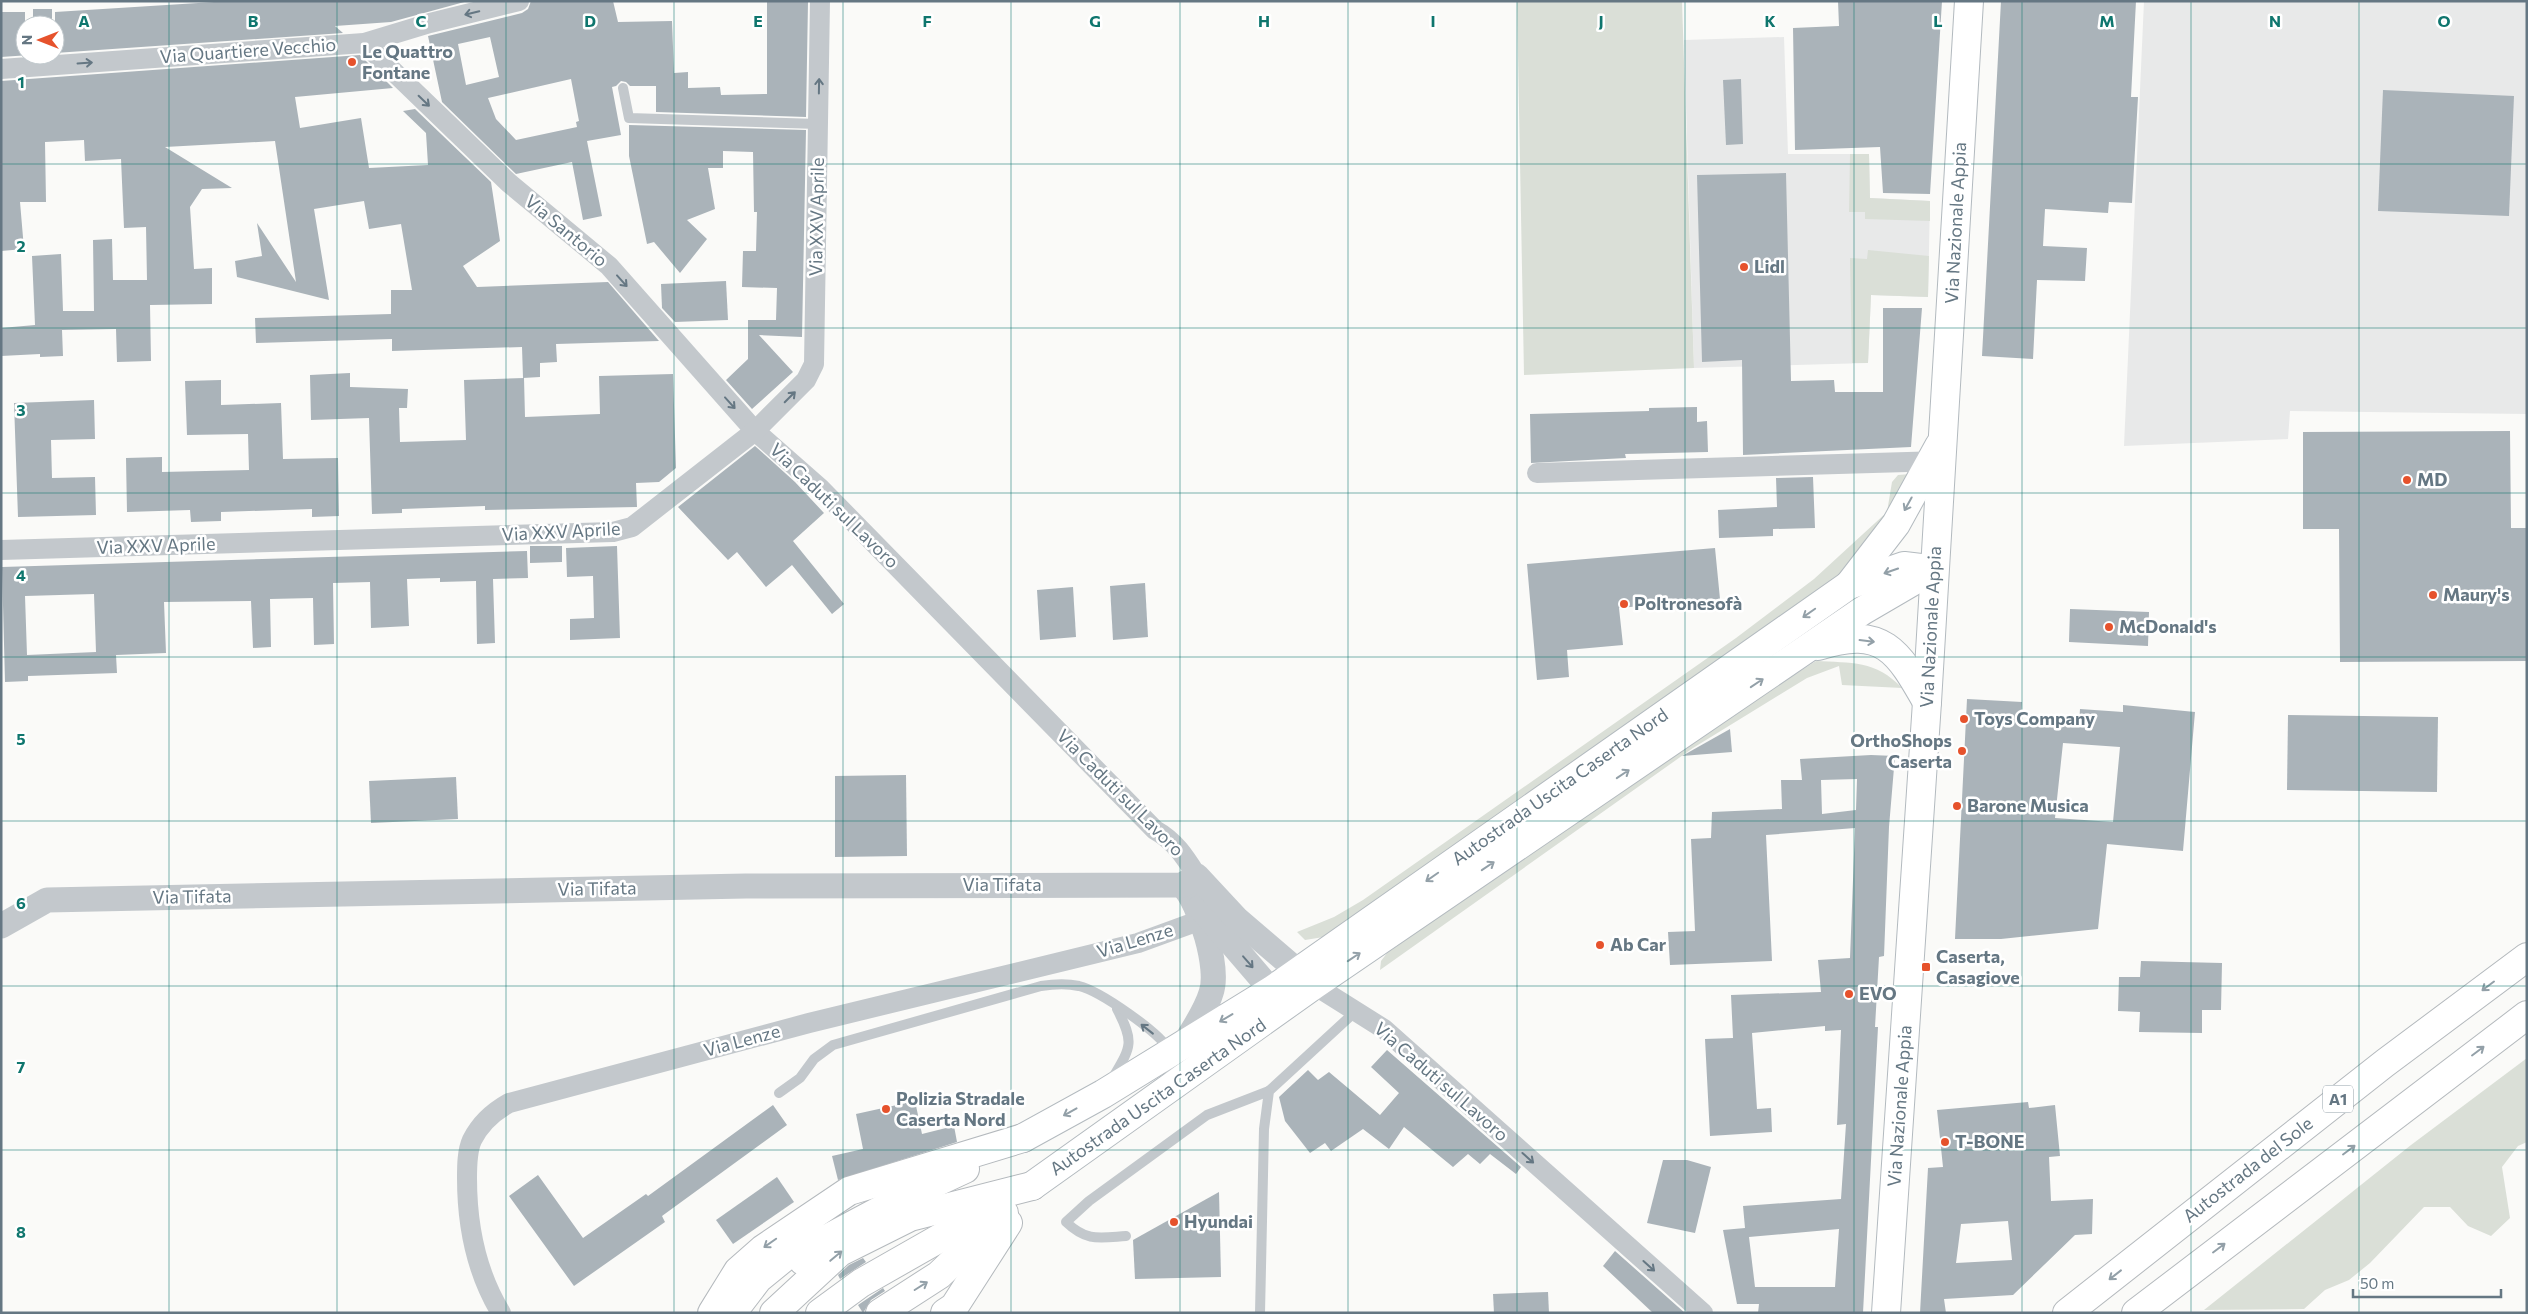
<svg xmlns="http://www.w3.org/2000/svg" width="2528" height="1314" viewBox="0 0 2528 1314" font-family="Commissioner,sans-serif">
<style>
.built{fill:#e8e9e9}
.green{fill:#dadfd7}
.building{fill:#aab3b9;fill-rule:evenodd}
.lines{fill:none;stroke-linecap:round;stroke-linejoin:round}
.secondary-casing{stroke:#b3babf;stroke-width:30}
.motorway-casing{stroke:#b4b9bd;stroke-width:30}
.service{stroke:#c3c8cc;stroke-width:10}
.minor{stroke:#c3c8cc;stroke-width:20}
.tertiary{stroke:#c3c8cc;stroke-width:25}
.secondary{stroke:#fff;stroke-width:28}
.motorway{stroke:#fff;stroke-width:28}
.oneway{stroke:#657783}
.oneway2{stroke:#93a0a8}
.grid{fill:none;stroke:#0f766e;stroke-width:1;stroke-opacity:0.55}
.poi-dot{fill:#e6522c;stroke:#fff;stroke-width:2}
.labels{text-anchor:middle;stroke-width:5;stroke-linejoin:round;paint-order:stroke}
.shield{fill:#fff;stroke:#93a0a8;stroke-width:1}
.shield-label{font-size:16px;font-weight:bold;fill:#657783}
.street-label{font-size:18px;fill:#657783;stroke:#fff}
.poi-label{font-size:18px;font-weight:bold;fill:#657783;stroke:#fff;text-anchor:start}
.grid-label{font-size:16px;text-anchor:middle;font-weight:bold;fill:#0f766e;stroke:#fff;stroke-width:5;stroke-linejoin:round;paint-order:stroke}
</style>
<rect width="100%" height="100%" fill="#fafaf8"/>
<g class="built">
<path d="M2144,1h383v413l-237,-3 -2,28 -164,7z"/>
<path d="M1784,37l4,117h81l1,44 60,3 -2,96 -57,-2 -3,68 -174,5 -10,-328z"/>
</g>
<g class="green">
<path d="M1517,1h165l12,367 -170,7z"/>
<path d="M1850,154h19l1,44 60,3v20l-65,-2v-7h-16z"/>
<path d="M1868,250l61,6 -1,41 -57,-2 -3,68h-16l-2,-105 17,1z"/>
<path d="M1910,474l-10,25 -62,80 -502,356 -31,5 -8,-8 37,-15 29,-17 373,-262 78,-59 73,-67 5,-30 6,-7z"/>
<path d="M1816,661c35,2 60,-1 86,27l-60,-3 -3,-19 -32,12 -114,70 -313,222 1,-9 6,-8 304,-213z"/>
<path d="M2527,1058v84l-9,4 -16,21 8,51 -19,18 -23,-10 -18,-19h-26l-54,56 -21,17 -24,10 -21,19 -100,1 207,-165z"/>
</g>
<g class="building">
<path d="M230,1h238l-77,21 -56,4 8,7 -288,20v-41z"/>
<path d="M531,1h82l5,21 54,-1 2,52 14,-1v16l32,-1 1,8 46,-1v-93l41,1 -2,115 -150,-5v-26h-26l-4,-4 -5,-1 -5,5 -4,1 9,48 -34,6 15,75 -19,4 -11,-58 -56,12 -74,-72 -14,-66 94,-23 6,-4zM490,37l9,40 -33,8 -8,-41zM571,79l8,42 -3,1 1,5 -61,13 -20,-21 -8,-21z"/>
<path d="M1838,1h104l-12,193 -47,-1 -3,-46 -85,3 -2,-122 46,-2z"/>
<path d="M2001,1h135l-5,96h7l-6,106 -23,-1 -1,11 -63,-4 -2,37 44,2 -2,33 -48,-1 -4,79 -51,-3z"/>
<rect x="33" y="9" width="19" height="16"/>
<path d="M1,12h24v43h5l-29,2z"/>
<path d="M360,55l33,33 -98,9 5,31 61,-10 8,50 59,-3 -2,-32 -23,-22 12,-2 76,73 9,59 -37,25 14,21 131,-5 51,59 -103,3 1,18 -17,1v14l-17,1 -1,-31 -130,4v-12l-136,4 -1,-25 136,-4v-24h21l-11,-66 -32,5 -5,-28 -50,8 15,91 -92,-23 -2,-16 27,-5 -5,-33 39,59 -21,-141 -110,6 67,41 -30,1 -12,18 4,62 18,-1v36l-62,1 1,56 -34,1 -1,-33 -54,1 1,26 -23,1v-3l-39,2v-28l34,-3 -3,-69 29,-2 2,57h31l-1,-71 19,-1 1,41h34l-1,-53 -22,1 -3,-69 -36,2 -1,-21 -39,2 1,60h-26l4,47 -23,2v-170z"/>
<path d="M1741,79l2,65 -17,1 -3,-65z"/>
<path d="M2383,90l131,6 -5,120 -131,-5z"/>
<path d="M629,125l177,5 -4,207 -43,-2 34,37 -41,37 -26,-29 22,-21v-39h28l1,-32 -35,-1 1,-36h13l1,-39h-3l-1,-60 -30,-1v17h-15l7,41 -28,11 20,19 -27,34 -26,-31 -7,2 -18,-88z"/>
<path d="M1786,173l5,208 43,-1 1,12h48v-84h39l-11,139 -168,8 -1,-95 -40,2 -5,-187z"/>
<path d="M726,281l2,39 -53,2 -13,-14 -1,-24z"/>
<path d="M350,373v14l58,2 -1,19h-8l1,34 66,-2 -2,-60 60,-2 1,39 75,-3 -1,-38 74,-2 3,94 -17,14 -23,1 1,24 -152,3v-4l-83,3v4l-30,1 -3,-96 -58,2 -1,-45z"/>
<path d="M221,380v25l60,-2 2,56 55,-1 1,58 -27,1v-8l-91,3v9l-30,1 -1,-12 -63,2 -1,-54 36,-1v15l87,-2 -1,-36 -61,1 -2,-54z"/>
<path d="M94,400l1,39 -44,1 1,38 43,-1 1,38 -78,2 -4,-114z"/>
<path d="M1697,407v15l10,-1 1,31 -83,2 1,4 -95,5 -1,-49 119,-3v-3z"/>
<path d="M2510,431l1,97h16v133l-187,1 -1,-133h-36v-97z"/>
<path d="M755,446l40,36 29,31 -31,28 51,63 -12,10 -40,-49 -26,22 -29,-35 -9,8 -50,-53z"/>
<path d="M1813,477l2,51 -42,1v7l-54,2 -1,-28 59,-3 -1,-29z"/>
<path d="M530,546h32v16l-32,1z"/>
<path d="M617,546l3,92 -50,2v-21l24,-1 -1,-42 -26,1 -1,-29z"/>
<path d="M1715,548l5,51 -101,9 4,37 -56,5 2,27 -32,3 -10,-116z"/>
<path d="M527,551l1,27 -35,1 2,64 -18,1 -1,-63 -36,1v-4l-33,1 2,47 -38,2 -1,-46 -37,1 1,61 -20,1 -1,-47 -43,1 1,48 -18,1 -2,-47 -87,1 2,51 -50,2 1,18 -89,3v5l-23,1 -3,-115zM94,594l2,58 -69,3 -2,-59z"/>
<path d="M1145,583l3,54 -35,3 -3,-54z"/>
<path d="M1073,587l3,50 -36,3 -3,-50z"/>
<path d="M2070,609l79,3 -1,34 -79,-4z"/>
<path d="M1967,699l55,3 -1,18 58,4 1,-15 43,3v-7l72,7 -12,139 -76,-7 -9,85 -97,10h-46zM2063,743l57,4 -7,75 -58,-4z"/>
<path d="M2288,715l150,2 -1,75 -150,-2z"/>
<path d="M1730,729l2,23 -50,4z"/>
<path d="M1871,755l24,1 -6,71 -5,129 -5,1 -4,70h3l-15,286h-105l1,-9h-22l-14,-74 22,-2 -2,-22 98,-7 5,-75 -9,1 4,-95 -16,1v-5l-73,7 5,76 14,-1 1,24 -62,4 -5,-97 28,-1 -2,-43 90,-3 -3,-32 32,-2 5,-130 -89,7 6,126 -102,4 -2,-33 27,-1 -4,-92 20,-1 1,-26 70,-3 -1,-29h21l-2,-21zM1857,779l-1,31 -34,4 -1,-34zM1839,1229l-4,58h-80l-6,-50z"/>
<path d="M906,775l1,81 -72,1v-81z"/>
<path d="M456,777l2,42 -87,4 -2,-42z"/>
<path d="M2141,961l81,2 -1,47h-19v23l-63,-1 1,-20 -22,-1 1,-34h21z"/>
<path d="M1387,1050l134,117 -5,7 -26,-20 -10,10 -12,-10 -15,13 -49,-40 -15,22 -26,-20 -32,22 -6,-8 -15,10 -25,-32 -6,-24 29,-27 10,10 11,-8 51,43 19,-22 -28,-26z"/>
<path d="M915,1101l7,33 32,-8 3,16 -119,38 -6,-24 31,-7 -7,-35z"/>
<path d="M2028,1102l1,6 26,-3 5,51 -11,1 2,44 42,-2 -1,35 -17,1 -62,60 -69,4 2,14h-26l8,-145 15,-1 -6,-57zM2008,1221l4,39 -56,3 5,-39z"/>
<path d="M773,1105l14,20 -125,91 3,6 -91,64 -65,-90 29,-21 45,63 63,-44 2,2z"/>
<path d="M1663,1160h24l24,7 -16,66 -48,-10z"/>
<path d="M777,1177l17,25 -61,42 -17,-24z"/>
<path d="M1219,1192l2,85 -86,2 -2,-39z"/>
<path d="M1615,1251l70,62h-32l-50,-47z"/>
<path d="M863,1258l3,4 -26,17 -2,-4 11,-10z"/>
<path d="M883,1288l2,3 -14,9 -8,13 -5,-8z"/>
<path d="M1548,1292l1,21h-55l-1,-19z"/>
</g>
<g class="lines">
<g class="secondary-casing">
<g id="secondary">
<path d="M1849,585l47,-61 43,-78"/>
<path d="M1818,646c65,-21 80,5 109,56"/>
<path d="M1023,1138l80,-44 169,-104 577,-405 55,-19 25,3"/>
<path d="M1032,1186l282,-201 548,-374 72,-42"/>
<path d="M1886,1313l41,-611 42,-701"/>
</g>
</g>
<g class="motorway-casing">
<g id="motorway">
<path d="M803,1261l27,-24 77,-41 58,-27"/>
<path d="M712,1313l26,-42 25,-22 86,-58 174,-53"/>
<path d="M732,1313l26,-34 55,-45"/>
<path d="M774,1313l66,-61 70,-35 122,-31"/>
<path d="M820,1313l41,-30 137,-78"/>
<path d="M880,1313l59,-38 65,-62"/>
<path d="M945,1313l9,-6 54,-84"/>
<path d="M2067,1313l318,-250 142,-106"/>
<path d="M2136,1313l391,-298"/>
</g>
</g>
<g class="service">
<path d="M623,88l6,30 189,6"/>
<path d="M1112,1079c19,-32 23,-36 5,-70"/>
<path d="M779,1093l21,-15 14,-19 19,-14 208,-59c13,-2 24,-3 38,0 21,5 80,46 91,65 3,3 4,10 5,14l-7,14"/>
<path d="M1126,1236c-27,2 -39,6 -60,-14l23,-21 118,-86 62,-24"/>
<path d="M1260,1313l4,-184 5,-38 87,-80"/>
</g>
<g class="minor">
<path d="M364,43l145,140 100,83 146,165 65,57 335,342c20,11 30,27 42,46"/>
<path d="M1,69l363,-26 66,-20 89,-22"/>
<path d="M1537,473l405,-12"/>
<path d="M1,550l612,-18 19,-5 123,-96 51,-51 8,-16 6,-363"/>
<path d="M1314,985l70,44 319,284"/>
<path d="M501,1313c-25,-41 -34,-88 -34,-135 0,-12 0,-27 5,-38 8,-16 21,-28 37,-37l300,-80 329,-80 63,-23"/>
</g>
<g class="tertiary">
<path d="M1182,885c18,18 38,84 29,108 -5,17 -16,33 -25,48"/>
<path d="M1200,907l84,98"/>
<path d="M1,926l46,-26 699,-14 436,-1 15,-9 40,43 77,66"/>
</g>
<use href="#secondary" class="secondary"/>
<use href="#motorway" class="motorway"/>
</g>
<defs><path id="oneway-shaft" d="M-6 0H5M1.5-3L5.5 0L1.5 3" fill="none" stroke-width="1.6" stroke-linecap="round" stroke-linejoin="round" transform="scale(1.25)"/></defs>
<g class="oneway">
<use href="#oneway-shaft" transform="translate(472 13) rotate(166)"/>
<use href="#oneway-shaft" transform="translate(85 63) rotate(-4)"/>
<use href="#oneway-shaft" transform="translate(819 86) rotate(-89)"/>
<use href="#oneway-shaft" transform="translate(424 101) rotate(44)"/>
<use href="#oneway-shaft" transform="translate(622 281) rotate(48)"/>
<use href="#oneway-shaft" transform="translate(790 397) rotate(-45)"/>
<use href="#oneway-shaft" transform="translate(730 403) rotate(48)"/>
<use href="#oneway-shaft" transform="translate(1248 962) rotate(49)"/>
<use href="#oneway-shaft" transform="translate(1147 1029) rotate(-142)"/>
<use href="#oneway-shaft" transform="translate(1528 1158) rotate(42)"/>
<use href="#oneway-shaft" transform="translate(1649 1266) rotate(42)"/>
</g>
<g class="oneway2">
<use href="#oneway-shaft" transform="translate(1908 504) rotate(119)"/>
<use href="#oneway-shaft" transform="translate(1891 571) rotate(161)"/>
<use href="#oneway-shaft" transform="translate(1809 613) rotate(145)"/>
<use href="#oneway-shaft" transform="translate(1867 641) rotate(7)"/>
<use href="#oneway-shaft" transform="translate(1757 683) rotate(-34)"/>
<use href="#oneway-shaft" transform="translate(1623 774) rotate(-34)"/>
<use href="#oneway-shaft" transform="translate(1488 866) rotate(-34)"/>
<use href="#oneway-shaft" transform="translate(1432 877) rotate(145)"/>
<use href="#oneway-shaft" transform="translate(1354 957) rotate(-34)"/>
<use href="#oneway-shaft" transform="translate(2488 986) rotate(143)"/>
<use href="#oneway-shaft" transform="translate(1226 1018) rotate(149)"/>
<use href="#oneway-shaft" transform="translate(2478 1051) rotate(-37)"/>
<use href="#oneway-shaft" transform="translate(1070 1112) rotate(151)"/>
<use href="#oneway-shaft" transform="translate(2349 1150) rotate(-37)"/>
<use href="#oneway-shaft" transform="translate(770 1243) rotate(145)"/>
<use href="#oneway-shaft" transform="translate(2219 1248) rotate(-37)"/>
<use href="#oneway-shaft" transform="translate(836 1256) rotate(-40)"/>
<use href="#oneway-shaft" transform="translate(2115 1275) rotate(142)"/>
<use href="#oneway-shaft" transform="translate(921 1286) rotate(-32)"/>
</g>
<path class="grid" d="M169,1v1312M337,1v1312M506,1v1312M674,1v1312M843,1v1312M1011,1v1312M1180,1v1312M1348,1v1312M1517,1v1312M1685,1v1312M1854,1v1312M2022,1v1312M2191,1v1312M2359,1v1312M1,164h2526M1,328h2526M1,493h2526M1,657h2526M1,821h2526M1,986h2526M1,1150h2526"/>
<g class="poi-dot">
<circle cx="352" cy="62" r="5"/>
<circle cx="1744" cy="267" r="5"/>
<circle cx="2407" cy="480" r="5"/>
<circle cx="2433" cy="595" r="5"/>
<circle cx="1624" cy="604" r="5"/>
<circle cx="2109" cy="627" r="5"/>
<circle cx="1964" cy="719" r="5"/>
<circle cx="1962" cy="751" r="5"/>
<circle cx="1957" cy="806" r="5"/>
<circle cx="1600" cy="945" r="5"/>
<rect x="1921" y="962" width="10" height="10" rx="2.5"/>
<circle cx="1849" cy="994" r="5"/>
<circle cx="886" cy="1109" r="5"/>
<circle cx="1945" cy="1142" r="5"/>
<circle cx="1174" cy="1222" r="5"/>
</g>
<g class="labels">
<rect class="shield" x="2323" y="1085.5" width="30" height="27" rx="4"/>
<g class="shield-label">
<text x="2338" y="1105">A1</text>
</g>
<g class="street-label">
<text transform="translate(248 51) rotate(-4)" y="6">Via Quartiere Vecchio</text>
<text transform="translate(817 217) rotate(-89)" y="6">Via XXV Aprile</text>
<text transform="translate(1956 223) rotate(-87)" y="6">Via Nazionale Appia</text>
<text transform="translate(566 231) rotate(40)" y="6">Via Santorio</text>
<text transform="translate(834 506) rotate(44)" y="6">Via Caduti sul Lavoro</text>
<text transform="translate(561 532) rotate(-3)" y="6">Via XXV Aprile</text>
<text transform="translate(156 546) rotate(-2)" y="6">Via XXV Aprile</text>
<text transform="translate(1931 627) rotate(-87)" y="6">Via Nazionale Appia</text>
<text transform="translate(1560 787) rotate(-35)" y="6">Autostrada Uscita Caserta Nord</text>
<text transform="translate(1120 793) rotate(45)" y="6">Via Caduti sul Lavoro</text>
<text x="1002" y="891">Via Tifata</text>
<text transform="translate(597 889) rotate(-1)" y="6">Via Tifata</text>
<text transform="translate(192 897) rotate(-1)" y="6">Via Tifata</text>
<text transform="translate(1135 941) rotate(-17)" y="6">Via Lenze</text>
<text transform="translate(742 1041) rotate(-15)" y="6">Via Lenze</text>
<text transform="translate(1441 1082) rotate(41)" y="6">Via Caduti sul Lavoro</text>
<text transform="translate(1158 1097) rotate(-35)" y="6">Autostrada Uscita Caserta Nord</text>
<text transform="translate(1900 1106) rotate(-86)" y="6">Via Nazionale Appia</text>
<text transform="translate(2248 1170) rotate(-38)" y="6">Autostrada del Sole</text>
</g>
<g class="poi-label">
<text x="362" y="58">Le Quattro<tspan x="362" dy="21">Fontane</tspan></text>
<text x="1754" y="273">Lidl</text>
<text x="2417" y="486">MD</text>
<text x="2443" y="601">Maury's</text>
<text x="1634" y="610">Poltronesofà</text>
<text x="2119" y="633">McDonald's</text>
<text x="1974" y="725">Toys Company</text>
<text x="1952" y="747" text-anchor="end">OrthoShops<tspan x="1952" dy="21">Caserta</tspan></text>
<text x="1967" y="812">Barone Musica</text>
<text x="1610" y="951">Ab Car</text>
<text x="1936" y="963">Caserta,<tspan x="1936" dy="21">Casagiove</tspan></text>
<text x="1859" y="1000">EVO</text>
<text x="896" y="1105">Polizia Stradale<tspan x="896" dy="21">Caserta Nord</tspan></text>
<text x="1955" y="1148">T-BONE</text>
<text x="1184" y="1228">Hyundai</text>
</g>
</g>
<g class="grid-label">
<text x="84" y="27">A</text>
<text x="253" y="27">B</text>
<text x="421" y="27">C</text>
<text x="590" y="27">D</text>
<text x="758" y="27">E</text>
<text x="927" y="27">F</text>
<text x="1095" y="27">G</text>
<text x="1264" y="27">H</text>
<text x="1433" y="27">I</text>
<text x="1601" y="27">J</text>
<text x="1770" y="27">K</text>
<text x="1938" y="27">L</text>
<text x="2107" y="27">M</text>
<text x="2275" y="27">N</text>
<text x="2444" y="27">O</text>
<text x="21" y="88">1</text>
<text x="21" y="252">2</text>
<text x="21" y="416">3</text>
<text x="21" y="581">4</text>
<text x="21" y="745">5</text>
<text x="21" y="909">6</text>
<text x="21" y="1073">7</text>
<text x="21" y="1238">8</text>
</g>
<rect width="2528" height="1314" fill="none" stroke="#657783" stroke-width="5"/>
<g transform="translate(40 40) rotate(270)"><circle r="24" fill="#ffffff" stroke="#c1c9cd"/>
<path d="M0-4L9 19L0 12L-9 19Z" fill="#e6522c"/>
<text y="-8" font-size="14" font-weight="bold" text-anchor="middle" fill="#657783">N</text>
</g>
<path d="M2353 1289v8h148v-8" fill="none" stroke="#657783" stroke-width="2.5"/>
<text x="2360" y="1289" font-size="15" fill="#657783" stroke="#ffffff" stroke-width="4" paint-order="stroke">50 m</text>
</svg>
